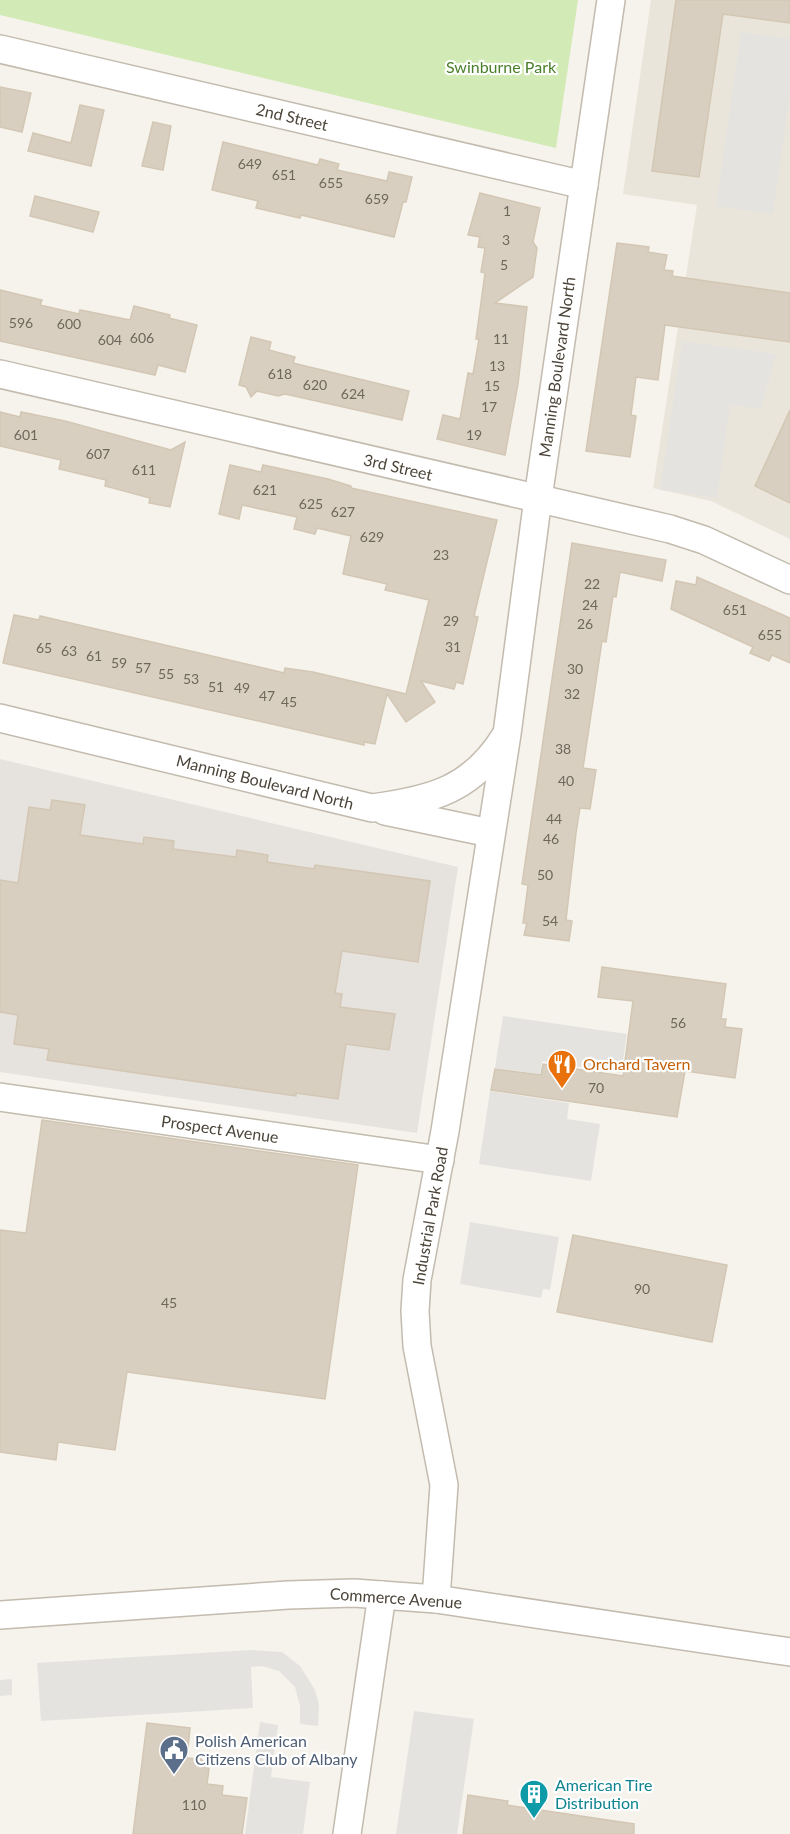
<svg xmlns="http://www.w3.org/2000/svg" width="790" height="1834" viewBox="0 0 790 1834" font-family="Lato,sans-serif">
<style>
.residential{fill:#eae5da}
.industrial{fill:#e6e2dd}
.green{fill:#d2eab5}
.parking{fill:#e5e3e0}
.building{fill:#d8cfc1;stroke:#d3c7b4;stroke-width:1.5}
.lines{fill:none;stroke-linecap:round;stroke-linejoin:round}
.minor-casing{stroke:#c2bbae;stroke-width:30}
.minor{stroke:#fff;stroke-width:27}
.labels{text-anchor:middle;stroke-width:4.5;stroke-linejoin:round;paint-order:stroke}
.number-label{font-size:14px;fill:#6e675b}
.park-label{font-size:16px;fill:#4a7f2a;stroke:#fff}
.street-label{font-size:16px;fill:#4b4439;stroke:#fff}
.food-label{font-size:16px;fill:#c56008;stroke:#fff;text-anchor:start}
.service-label{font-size:16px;fill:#4e5e75;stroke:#fff;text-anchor:start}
.culture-label{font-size:16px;fill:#0d838f;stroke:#fff;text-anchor:start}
</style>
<rect width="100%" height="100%" fill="#f6f3ec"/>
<path class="residential" d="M651,0h139v539l-79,-38 -58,-13 44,-283 -74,-11z"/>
<path class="industrial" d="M0,759l458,108 -41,266 -417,-61z"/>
<path class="green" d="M0,0h578l-22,148 -556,-133z"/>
<g class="parking">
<path d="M741,32l49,7v54l-17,121 -57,-8z"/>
<path d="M682,341l94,13 -15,55 -31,-4 -13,93 -57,-8z"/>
<path d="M503,1016l124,18 -6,39 -79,-12 -2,13 -45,-6z"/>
<path d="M490,1091l79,12 -2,16 33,5 -9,57 -112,-17z"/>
<path d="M470,1222l89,15 -9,53 -7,-1 -2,9 -81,-14z"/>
<path d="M250,1650l32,2 18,14 15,24 4,15 -1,21 -18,-2v-18l-5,-19 -16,-16 -17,-5 -11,1 2,41 -212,13 -4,-58z"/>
<path d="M12,1679v16l-12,1v-16z"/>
<path d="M414,1711l60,8 -17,115h-61z"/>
<path d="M260,1722l18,3 -7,52 39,5 -7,52h-58z"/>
</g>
<g class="building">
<path d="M676,0h114v23l-67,-9 -24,163 -47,-6z"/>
<path d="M0,87l31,6 -9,39 -22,-5z"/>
<path d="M80,105l24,5 -13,56 -63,-15 5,-18 38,10z"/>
<path d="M153,122l18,4 -8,44 -21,-4z"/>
<path d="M223,142l95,23 2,-6 19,5 -2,6 50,11 2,-9 23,5 -6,25h-3l-9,35 -93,-22 -1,3 -44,-10 2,-7 -46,-11z"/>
<path d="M480,193l60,15 -7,34 4,6 -4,29 -38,26 32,4 -9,77 -13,71 -68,-16 6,-24 17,4 8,-46 5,1 6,-35h-3l9,-66 -4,-1 4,-24 -7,-1 2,-10 -12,-2z"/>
<path d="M35,196l64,16 -6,20 -63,-16z"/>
<path d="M617,243l32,4 -1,5 19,3 -3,15 9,1 -1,5 118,17v49l-125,-17 -7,55 -22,-3 -5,38 5,1 -6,41 -44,-6z"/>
<path d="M0,290l42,10 -2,5 39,9 1,-4 50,10 4,-14 36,9 -1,3 28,7 -12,47 -27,-7 -3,10 -155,-34z"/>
<path d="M251,337l20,5 -2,8 26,7 -2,6 116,28 -7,29 -117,-26 -7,2 -21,-5 -6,6 -5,-10 -7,-2z"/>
<path d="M790,410v93l-35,-17z"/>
<path d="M0,412l20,5 1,-5 44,9 106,29 14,-8 -15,65 -21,-4 1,-5 -45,-12 1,-6 -47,-11 2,-9 -61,-14z"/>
<path d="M230,465l31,7 2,-7 65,14 23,7v2l146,32 -23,96 4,1 -15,67 -7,-2 -2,7 -33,-8 14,21 -29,20 -19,-28 -12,50 -11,-2v3l-361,-82 11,-48 25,5 1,-4 232,54 12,3 1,-5 28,4 93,22 23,-94 -44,-10 2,-6 -44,-10 8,-38 -34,-8 -2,6 -21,-5 3,-12 -55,-12 -3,14 -20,-5z"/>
<path d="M572,543l94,17 -4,21 -42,-9 -4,25 -3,-1 -7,46 -4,-1 -19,127 13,2 -6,39 -10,-1 -4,25 -10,87 6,1 -3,20 -45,-6 3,-12h-4l5,-38 -6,-1z"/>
<path d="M697,577l93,41v45l-18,-8 -3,6 -19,-8 3,-6 -82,-38 5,-28 20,4z"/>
<path d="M52,800l33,5 -5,30 63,9 1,-7 30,4 -1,8 63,8 1,-7 31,5 -1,7 47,7 1,-4 115,16 -12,81 -76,-11 -7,42 7,1 -2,13 55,7 -6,36 -43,-6 -8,55 -42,-6v3l-249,-36 2,-11 -35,-5 4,-29 -18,-3v-132l18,3 11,-76 21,3z"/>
<path d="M602,967l124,17 -5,35h5l-1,8 17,2 -7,49 -50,-7 -8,46 -186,-27 4,-21 46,6 2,-11 80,12 10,-75 -35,-4z"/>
<path d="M42,1120l316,45 -33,234 -198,-27 -12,78 -57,-8 -2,18 -56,-8v-222l26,3z"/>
<path d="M573,1235l154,30 -15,77 -155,-30z"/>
<path d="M147,1723l43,5 -3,30 14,1 8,10 -2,15 16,2 -1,9 25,3 -5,36h-109z"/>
<path d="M468,1795l40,6 -1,4 127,19v10h-171z"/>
</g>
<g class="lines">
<g class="minor-casing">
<g id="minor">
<path d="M0,49l584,136"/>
<path d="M0,374l670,155 34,11 86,40"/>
<path d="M0,718l372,90c61,-8 101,-19 134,-73"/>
<path d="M385,811l105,22"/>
<path d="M0,1097l440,63"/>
<path d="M436,1599l8,-114 -27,-139 -2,-35 2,-31 28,-149 62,-397 31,-236 73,-498"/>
<path d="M0,1615l288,-20 66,-2 82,6 354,53"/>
<path d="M347,1834l35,-239"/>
</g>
</g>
<use href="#minor" class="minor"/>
</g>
<defs>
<g id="restaurant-pin" transform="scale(1.5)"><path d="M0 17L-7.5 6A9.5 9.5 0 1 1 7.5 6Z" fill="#e8710a" stroke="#fff"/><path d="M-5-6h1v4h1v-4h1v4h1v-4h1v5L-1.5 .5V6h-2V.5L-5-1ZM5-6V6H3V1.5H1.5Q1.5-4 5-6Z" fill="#fff"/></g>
<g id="civic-pin" transform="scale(1.5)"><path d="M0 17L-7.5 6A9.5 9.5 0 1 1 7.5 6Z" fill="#5c6f8a" stroke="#fff"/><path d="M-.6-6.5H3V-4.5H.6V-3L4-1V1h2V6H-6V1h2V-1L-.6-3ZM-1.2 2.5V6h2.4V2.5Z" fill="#fff"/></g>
<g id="building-pin" transform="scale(1.5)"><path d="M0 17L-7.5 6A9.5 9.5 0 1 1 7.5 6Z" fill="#0f9aa8" stroke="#fff"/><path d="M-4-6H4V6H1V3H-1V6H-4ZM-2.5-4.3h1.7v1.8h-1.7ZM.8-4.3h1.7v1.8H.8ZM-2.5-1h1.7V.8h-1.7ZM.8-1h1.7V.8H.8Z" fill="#fff"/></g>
</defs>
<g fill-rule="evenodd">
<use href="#restaurant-pin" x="562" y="1064"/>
<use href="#civic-pin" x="174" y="1750"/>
<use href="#building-pin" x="534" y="1794"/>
</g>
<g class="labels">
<g class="number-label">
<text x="250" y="169">649</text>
<text x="284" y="180">651</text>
<text x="331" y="188">655</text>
<text x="377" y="204">659</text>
<text x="507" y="216">1</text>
<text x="506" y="245">3</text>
<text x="504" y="270">5</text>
<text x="21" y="328">596</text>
<text x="69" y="329">600</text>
<text x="142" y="343">606</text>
<text x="501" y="344">11</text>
<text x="110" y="345">604</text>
<text x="497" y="371">13</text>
<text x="280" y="379">618</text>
<text x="315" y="390">620</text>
<text x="492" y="391">15</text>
<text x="353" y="399">624</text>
<text x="489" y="412">17</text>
<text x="26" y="440">601</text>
<text x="474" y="440">19</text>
<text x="98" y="459">607</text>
<text x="144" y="475">611</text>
<text x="265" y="495">621</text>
<text x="311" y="509">625</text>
<text x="343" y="517">627</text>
<text x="372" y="542">629</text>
<text x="441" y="560">23</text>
<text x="592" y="589">22</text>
<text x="590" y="610">24</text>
<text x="735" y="615">651</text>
<text x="451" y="626">29</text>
<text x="585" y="629">26</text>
<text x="770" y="640">655</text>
<text x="453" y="652">31</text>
<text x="44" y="653">65</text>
<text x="69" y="656">63</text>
<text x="94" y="661">61</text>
<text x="119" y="668">59</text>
<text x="143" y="673">57</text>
<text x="575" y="674">30</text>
<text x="166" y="679">55</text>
<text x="191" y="684">53</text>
<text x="216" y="692">51</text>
<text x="242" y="693">49</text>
<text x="572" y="699">32</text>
<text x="267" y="701">47</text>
<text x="289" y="707">45</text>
<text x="563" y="754">38</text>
<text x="566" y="786">40</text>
<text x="554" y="824">44</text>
<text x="551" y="844">46</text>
<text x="545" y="880">50</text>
<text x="550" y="926">54</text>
<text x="678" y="1028">56</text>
<text x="596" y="1093">70</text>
<text x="642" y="1294">90</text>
<text x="169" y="1308">45</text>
<text x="194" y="1810">110</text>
</g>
<g class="park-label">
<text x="501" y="73">Swinburne Park</text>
</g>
<g class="street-label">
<text transform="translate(292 117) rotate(13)" y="6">2nd Street</text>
<text transform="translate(557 367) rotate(-82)" y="6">Manning Boulevard North</text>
<text transform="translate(398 467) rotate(13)" y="6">3rd Street</text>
<text transform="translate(265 782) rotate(14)" y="6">Manning Boulevard North</text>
<text transform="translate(220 1129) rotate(8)" y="6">Prospect Avenue</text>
<text transform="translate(430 1216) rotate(-80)" y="6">Industrial Park Road</text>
<text transform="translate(396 1598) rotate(4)" y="6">Commerce Avenue</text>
</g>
<g class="food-label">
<text x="583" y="1070">Orchard Tavern</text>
</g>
<g class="service-label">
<text x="195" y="1747">Polish American<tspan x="195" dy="18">Citizens Club of Albany</tspan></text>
</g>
<g class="culture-label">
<text x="555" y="1791">American Tire<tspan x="555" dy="18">Distribution</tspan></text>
</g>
</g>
</svg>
